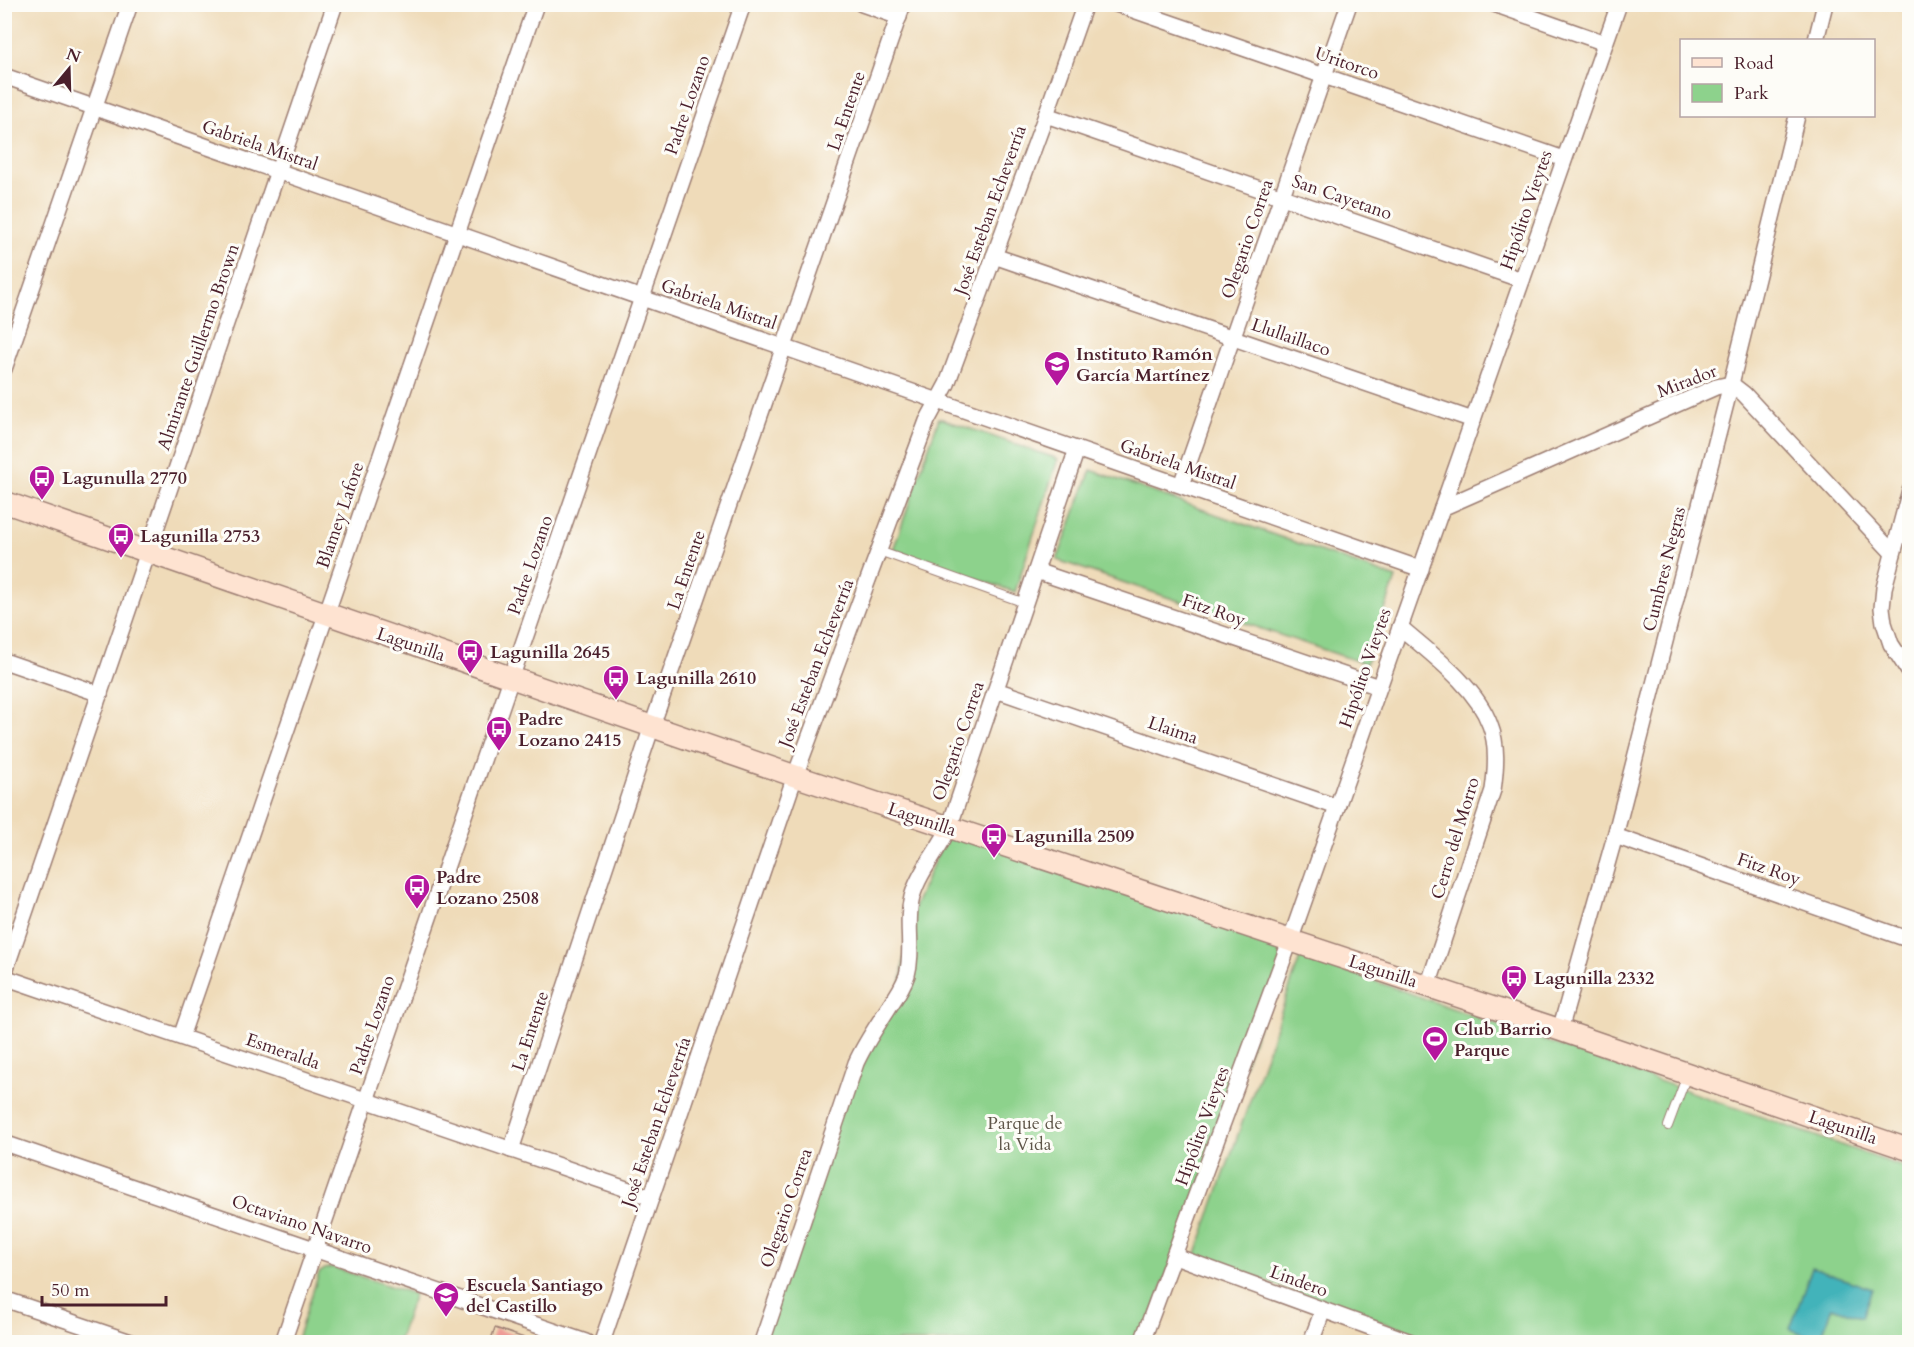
<svg xmlns="http://www.w3.org/2000/svg" width="1914" height="1347" viewBox="0 0 1914 1347" font-family="Cardo,serif">
<style>
.green{fill:#8dd28c;stroke:#6c785c;stroke-width:1.5}
.water{fill:#43b3ba;stroke:#466972;stroke-width:1.5}
.building{fill:#ee9b97}
.lines{fill:none;stroke-linecap:round;stroke-linejoin:round}
.service-casing{stroke:#9c7d72;stroke-width:10}
.minor-casing{stroke:#9c7d72;stroke-width:18}
.secondary-casing{stroke:#9c7d72;stroke-width:24}
.service{stroke:#fff;stroke-width:8}
.minor{stroke:#fff;stroke-width:15}
.secondary{stroke:#fee3d1;stroke-width:21}
.labels{text-anchor:middle;stroke-width:6;stroke-linejoin:round;paint-order:stroke}
.street-label{font-size:18px;fill:#4a1f2b;stroke:#fdfcf7}
.poi-label{font-size:18px;font-weight:bold;fill:#4a1f2b;stroke:#fdfcf7;text-anchor:start}
.park-label{font-size:18px;fill:#5e5548;stroke:#fdfcf7}
</style>
<rect width="100%" height="100%" fill="#fdfcf7"/>
<filter id="ink" filterUnits="userSpaceOnUse"><feTurbulence type="fractalNoise" baseFrequency=".0167" numOctaves="2"/><feDisplacementMap in="SourceGraphic" scale="12" xChannelSelector="R" yChannelSelector="G"/><feConvolveMatrix kernelMatrix="1 2 1 2 8 2 1 2 1" color-interpolation-filters="sRGB"/></filter>
<filter id="wash" filterUnits="userSpaceOnUse"><feTurbulence type="fractalNoise" baseFrequency=".008" numOctaves="4" result="noise"/><feDisplacementMap in="SourceGraphic" scale="24" xChannelSelector="R" yChannelSelector="G"/><feGaussianBlur stdDeviation="1.35" result="paint"/><feColorMatrix in="noise" values="0 0 0 0 0 0 0 0 0 0 0 0 0 0 0 0 0 1.4 0 .05"/><feComposite in="paint" operator="in"/></filter>
<g filter="url(#wash)">
<rect width="100%" height="100%" fill="#efdbb9"/>
<g class="green">
<path d="M939,418l119,41 -43,133 -122,-42z"/>
<path d="M1091,470l305,108 -30,86 -309,-104z"/>
<path d="M949,828l341,113 -148,401h-380l94,-279 44,-72 8,-70z"/>
<path d="M1301,955l608,214v173h-470l-244,-85z"/>
<path d="M332,1267l82,27 -16,48h-102l23,-69 6,-4z"/>
</g>
<path class="water" d="M1812,1268l60,21 -10,28 -30,-10 -12,33 -30,-11z"/>
<g id="blocks">
<path class="building" d="M495,1328l35,12v2h-40z"/>
</g>
</g>
<g filter="url(#ink)">
<use href="#blocks" fill-opacity="0" stroke="#9c7d72" stroke-width="1.5"/>
<g class="lines">
<g class="service-casing">
<g id="service">
<path d="M879,551l146,52"/>
<path d="M1668,1126l19,-51"/>
</g>
</g>
<g class="minor-casing">
<g id="minor">
<path d="M862,4l37,13"/>
<path d="M1116,4l448,155"/>
<path d="M1494,4l111,39"/>
<path d="M1816,40l9,-36"/>
<path d="M4,76l1417,493"/>
<path d="M1046,115l476,165"/>
<path d="M994,256l479,164"/>
<path d="M4,369l126,-365"/>
<path d="M1181,485l168,-481"/>
<path d="M1910,490l-26,98 -2,20 2,15 7,21 19,29"/>
<path d="M1442,508l274,-121 15,-3 13,10 149,159"/>
<path d="M1036,571l343,116"/>
<path d="M1400,627c31,27 76,59 90,98 8,20 6,44 3,65l-65,196"/>
<path d="M4,661l96,33"/>
<path d="M996,690l341,117"/>
<path d="M1615,836l295,104"/>
<path d="M4,974l331,-970"/>
<path d="M4,977l646,220"/>
<path d="M1560,1030l55,-194 116,-452 66,-268"/>
<path d="M181,1037l355,-1033"/>
<path d="M4,1143l582,199"/>
<path d="M511,1150l141,-424 251,-722"/>
<path d="M1175,1256l236,86"/>
<path d="M4,1299l127,43"/>
<path d="M283,1342l460,-1338"/>
<path d="M602,1342l193,-566 132,-355 20,-37 99,-269 39,-111"/>
<path d="M762,1342l94,-279c9,-20 21,-37 33,-56 7,-10 14,-20 18,-32 7,-25 -2,-52 5,-78 7,-25 26,-46 37,-69l128,-379"/>
<path d="M1142,1342l148,-401 329,-937"/>
<path d="M1311,1342l12,-32"/>
</g>
</g>
<g class="secondary-casing">
<path id="secondary" d="M4,502l791,274 765,254 350,120"/>
</g>
<use href="#service" class="service"/>
<use href="#minor" class="minor"/>
<use href="#secondary" class="secondary"/>
</g>
</g>
<defs>
<g id="school-pin" transform="scale(1.35)"><path d="M0 17L-7.5 6A9.5 9.5 0 1 1 7.5 6Z" fill="#b5179e" stroke="#fdfcf7"/><path d="M0-5L7-2L0 1L-7-2ZM-4 1L0 2.5L4 1V4Q0 6-4 4Z" fill="#fff"/></g>
<g id="bus-pin" transform="scale(1.35)"><path d="M0 17L-7.5 6A9.5 9.5 0 1 1 7.5 6Z" fill="#b5179e" stroke="#fdfcf7"/><path d="M-5-6H5V4H4V6H2V4H-2V6H-4V4H-5ZM-3.5-4V0h7V-4ZM-3.5 1.2v1.5H-2V1.2ZM2 1.2v1.5H3.5V1.2Z" fill="#fff"/></g>
<g id="stadium-pin" transform="scale(1.35)"><path d="M0 17L-7.5 6A9.5 9.5 0 1 1 7.5 6Z" fill="#b5179e" stroke="#fdfcf7"/><path d="M0-5a6.5 5 0 1 0 0 10a6.5 5 0 1 0 0-10ZM-3.5-1.8h7v3.6h-7Z" fill="#fff"/></g>
</defs>
<g fill-rule="evenodd">
<use href="#school-pin" x="1057" y="364"/>
<use href="#bus-pin" x="42" y="478"/>
<use href="#bus-pin" x="121" y="536"/>
<use href="#bus-pin" x="470" y="652"/>
<use href="#bus-pin" x="616" y="678"/>
<use href="#bus-pin" x="499" y="729"/>
<use href="#bus-pin" x="994" y="836"/>
<use href="#bus-pin" x="417" y="887"/>
<use href="#bus-pin" x="1514" y="978"/>
<use href="#stadium-pin" x="1435" y="1039"/>
<use href="#school-pin" x="446" y="1295"/>
</g>
<g class="labels">
<g class="street-label">
<text transform="translate(1347 63) rotate(19)" y="6">Uritorco</text>
<text transform="translate(687 105) rotate(-71)" y="6">Padre Lozano</text>
<text transform="translate(846 111) rotate(-71)" y="6">La Entente</text>
<text transform="translate(260 145) rotate(19)" y="6">Gabriela Mistral</text>
<text transform="translate(1342 197) rotate(19)" y="6">San Cayetano</text>
<text transform="translate(990 210) rotate(-70)" y="6">José Esteban Echeverría</text>
<text transform="translate(1526 210) rotate(-71)" y="6">Hipólito Vieytes</text>
<text transform="translate(1247 239) rotate(-71)" y="6">Olegario Correa</text>
<text transform="translate(719 304) rotate(19)" y="6">Gabriela Mistral</text>
<text transform="translate(1291 337) rotate(19)" y="6">Llullaillaco</text>
<text transform="translate(198 347) rotate(-71)" y="6">Almirante Guillermo Brown</text>
<text transform="translate(1687 381) rotate(-21)" y="6">Mirador</text>
<text transform="translate(1178 464) rotate(19)" y="6">Gabriela Mistral</text>
<text transform="translate(340 515) rotate(-71)" y="6">Blamey Lafore</text>
<text transform="translate(530 565) rotate(-71)" y="6">Padre Lozano</text>
<text transform="translate(1664 569) rotate(-76)" y="6">Cumbres Negras</text>
<text transform="translate(686 570) rotate(-71)" y="6">La Entente</text>
<text transform="translate(1214 610) rotate(19)" y="6">Fitz Roy</text>
<text transform="translate(411 644) rotate(19)" y="6">Lagunilla</text>
<text transform="translate(816 663) rotate(-69)" y="6">José Esteban Echeverría</text>
<text transform="translate(1365 668) rotate(-71)" y="6">Hipólito Vieytes</text>
<text transform="translate(1173 730) rotate(19)" y="6">Llaima</text>
<text transform="translate(958 741) rotate(-71)" y="6">Olegario Correa</text>
<text transform="translate(922 819) rotate(19)" y="6">Lagunilla</text>
<text transform="translate(1455 838) rotate(-73)" y="6">Cerro del Morro</text>
<text transform="translate(1769 869) rotate(19)" y="6">Fitz Roy</text>
<text transform="translate(1383 971) rotate(18)" y="6">Lagunilla</text>
<text transform="translate(372 1025) rotate(-71)" y="6">Padre Lozano</text>
<text transform="translate(530 1031) rotate(-72)" y="6">La Entente</text>
<text transform="translate(283 1051) rotate(19)" y="6">Esmeralda</text>
<text transform="translate(656 1122) rotate(-71)" y="6">José Esteban Echeverría</text>
<text transform="translate(1202 1126) rotate(-70)" y="6">Hipólito Vieytes</text>
<text transform="translate(1843 1127) rotate(19)" y="6">Lagunilla</text>
<text transform="translate(786 1208) rotate(-71)" y="6">Olegario Correa</text>
<text transform="translate(302 1224) rotate(19)" y="6">Octaviano Navarro</text>
<text transform="translate(1299 1281) rotate(20)" y="6">Lindero</text>
</g>
<g class="poi-label">
<text x="1076" y="360">Instituto Ramón<tspan x="1076" dy="21">García Martínez</tspan></text>
<text x="62" y="484">Lagunulla 2770</text>
<text x="140" y="542">Lagunilla 2753</text>
<text x="490" y="658">Lagunilla 2645</text>
<text x="636" y="684">Lagunilla 2610</text>
<text x="518" y="725">Padre<tspan x="518" dy="21">Lozano 2415</tspan></text>
<text x="1014" y="842">Lagunilla 2509</text>
<text x="436" y="883">Padre<tspan x="436" dy="21">Lozano 2508</tspan></text>
<text x="1534" y="984">Lagunilla 2332</text>
<text x="1454" y="1035">Club Barrio<tspan x="1454" dy="21">Parque</tspan></text>
<text x="466" y="1291">Escuela Santiago<tspan x="466" dy="21">del Castillo</tspan></text>
</g>
<g class="park-label">
<text x="1025" y="1129">Parque de<tspan x="1025" dy="21">la Vida</tspan></text>
</g>
</g>
<rect width="1914" height="1347" fill="none" stroke="#fdfcf7" stroke-width="24"/>
<rect x="1680" y="39" width="195" height="78" fill="#fdfcf7" stroke="#b5a4a5" stroke-width="1.5"/>
<rect x="1692" y="58" width="30" height="9" fill="#fee3d1" stroke="#b5a4a5" stroke-width="1.5"/>
<text x="1734" y="69" font-size="18" fill="#4a1f2b">Road</text>
<rect x="1692" y="84" width="30" height="18" fill="#8dd28c" stroke="#b5a4a5" stroke-width="1.5"/>
<text x="1734" y="99" font-size="18" fill="#4a1f2b">Park</text>
<g transform="translate(69 69) rotate(19)" stroke="#fdfcf7" stroke-width="4.5" paint-order="stroke">
<path d="M0-4.5L10 22L0 15L-10 22Z" fill="#4a1f2b"/>
<text y="-9" font-size="16" font-weight="bold" text-anchor="middle" fill="#4a1f2b">N</text>
</g>
<path d="M42 1296v9h124v-9" fill="none" stroke="#4a1f2b" stroke-width="3"/>
<text x="51" y="1296" font-size="18" fill="#4a1f2b" stroke="#fdfcf7" stroke-width="4.5" paint-order="stroke">50 m</text>
</svg>
